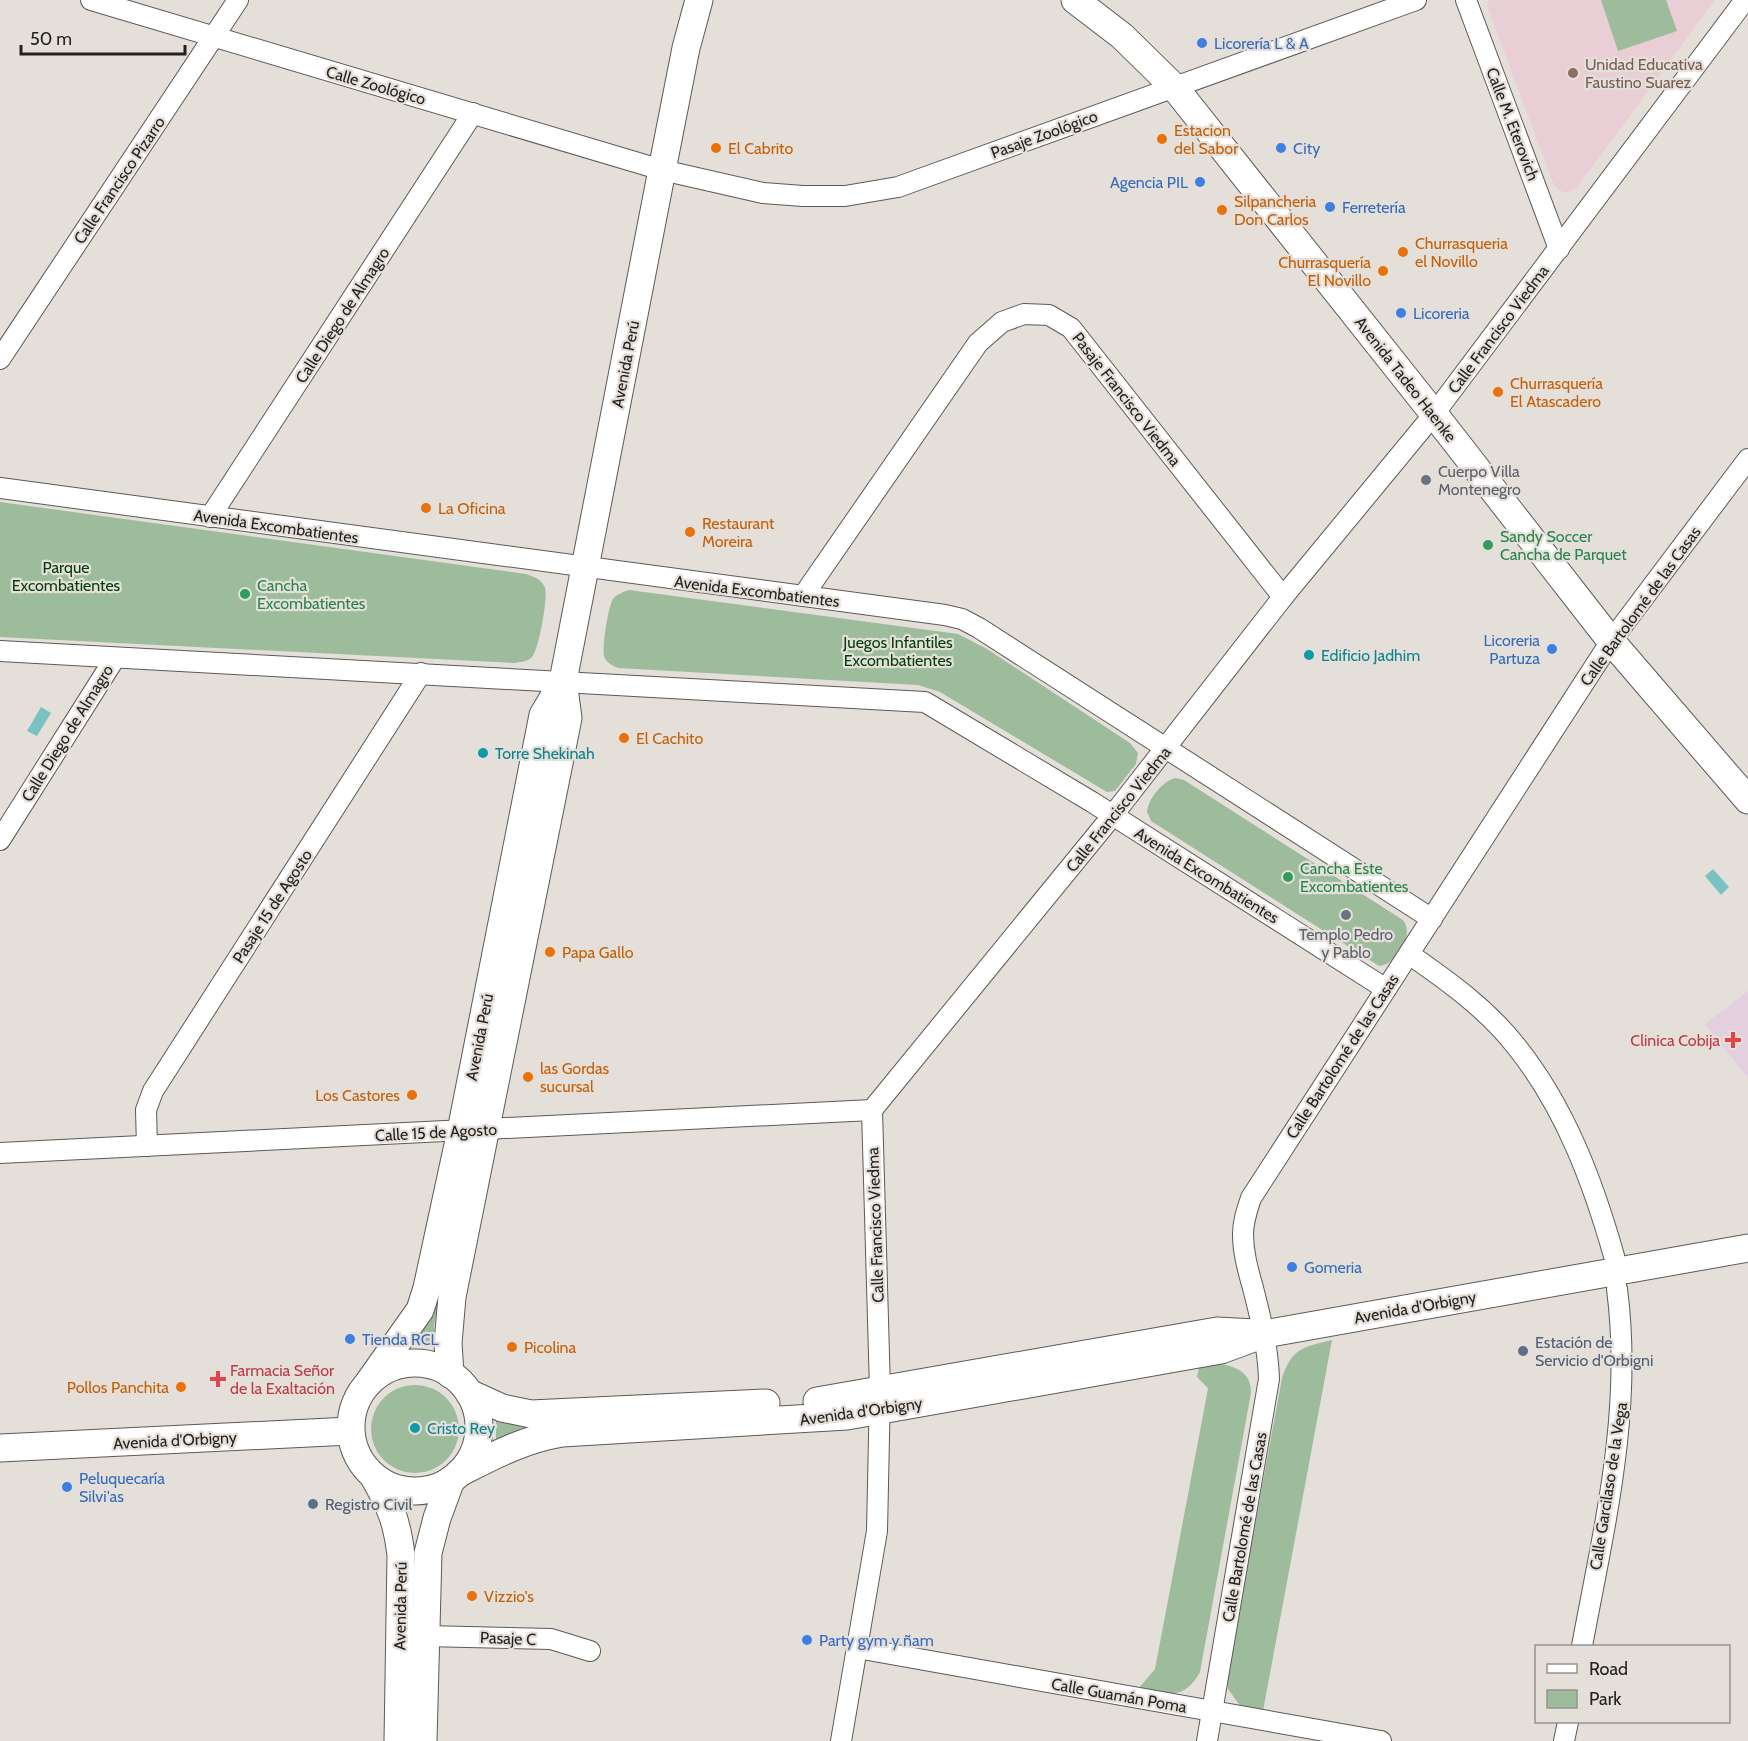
<svg xmlns="http://www.w3.org/2000/svg" width="1748" height="1741" viewBox="0 0 1748 1741" font-family="Cabin,sans-serif">
<style>
.education{fill:#e9cfd5}
.medical{fill:#e3d0df}
.green{fill:#9cbc9c}
.water{fill:#79c1c2}
.lines{fill:none;stroke-linecap:round;stroke-linejoin:round}
.street-casing{stroke:#5e5955;stroke-width:22}
.secondary-casing{stroke:#5e5955;stroke-width:29}
.street{stroke:#fff;stroke-width:20}
.secondary{stroke:#fff;stroke-width:27}
.shop-dot{fill:#3f7fe0;stroke:#e5dfda;stroke-width:2}
.education-dot{fill:#8d6e63;stroke:#e5dfda;stroke-width:2}
.food-dot{fill:#e8710a;stroke:#e5dfda;stroke-width:2}
.worship-dot{fill:#6b7280;stroke:#e5dfda;stroke-width:2}
.leisure-dot{fill:#2e9e5b;stroke:#e5dfda;stroke-width:2}
.culture-dot{fill:#0f9aa8;stroke:#e5dfda;stroke-width:2}
.health-dot{fill:#e0444e;stroke:#e5dfda;stroke-width:2}
.service-dot{fill:#5c6f8a;stroke:#e5dfda;stroke-width:2}
.labels{text-anchor:middle;stroke-width:4.5;stroke-linejoin:round;paint-order:stroke}
.shop-label{font-size:16px;fill:#366cbe;stroke:#e5dfda;text-anchor:start}
.education-label{font-size:16px;fill:#785e54;stroke:#e5dfda;text-anchor:start}
.street-label{font-size:16px;fill:#242220;stroke:#e5dfda}
.food-label{font-size:16px;fill:#c56008;stroke:#e5dfda;text-anchor:start}
.worship-label{font-size:16px;fill:#5b616d;stroke:#e5dfda;text-anchor:start}
.leisure-label{font-size:16px;fill:#27864d;stroke:#e5dfda;text-anchor:start}
.park-label{font-size:16px;fill:#00400b;stroke:#e5dfda}
.culture-label{font-size:16px;fill:#0d838f;stroke:#e5dfda;text-anchor:start}
.health-label{font-size:16px;fill:#be3a42;stroke:#e5dfda;text-anchor:end}
.service-label{font-size:16px;fill:#4e5e75;stroke:#e5dfda;text-anchor:start}
</style>
<rect width="100%" height="100%" fill="#e5dfda"/>
<path class="education" d="M1489,0h226l-139,189 -10,4 -7,-3 -6,-7 -66,-177z"/>
<path class="medical" d="M1748,991v87l-43,-54z"/>
<g class="green">
<path d="M1601,0h65l11,31 -59,20z"/>
<path d="M0,502l526,72c8,3 16,5 19,14 3,9 -6,62 -13,69 -5,5 -12,5 -18,6l-514,-26z"/>
<path d="M629,590l329,44 29,15 143,94 8,10 -2,11 -21,27 -8,1 -167,-100 -22,-7 -300,-17c-6,-3 -12,-5 -14,-12 -2,-9 4,-49 9,-57 4,-5 10,-7 16,-9z"/>
<path d="M1176,778l8,2 219,140c12,16 -6,44 -24,46l-228,-145 -4,-9c1,-13 16,-32 29,-34z"/>
<path d="M474,1142l-40,183 1,22 -23,-6z"/>
<path d="M1332,1340l-69,371 -22,-4 -13,-18 -1,-13 55,-298c10,-30 21,-31 50,-38z"/>
<path d="M1200,1363c22,0 52,2 51,30l-51,279c-17,30 -32,21 -61,16l16,-19 49,-259 4,-22 -11,-11z"/>
<circle cx="415" cy="1429" r="44"/>
<path d="M496,1419l40,6 -16,4 -24,12z"/>
</g>
<g class="water">
<path d="M41,707l10,6 -14,23 -10,-5z"/>
<path d="M1713,869l16,18 -8,8 -16,-19z"/>
</g>
<g class="lines">
<g class="street-casing">
<g id="street">
<path d="M91,0l571,170 101,23 40,3h42l53,-9 518,-187"/>
<path d="M1466,0l93,249"/>
<path d="M0,359l238,-359"/>
<path d="M0,488l945,127 17,4 17,9 453,291"/>
<path d="M210,517l263,-404"/>
<path d="M803,596l175,-253 24,-21 22,-8 25,1 22,13 212,269"/>
<path d="M0,651l925,51 167,100 294,187"/>
<path d="M0,840l115,-182"/>
<path d="M1409,954c39,27 78,55 107,92 49,61 77,136 98,210"/>
<path d="M147,1146l-1,-36 7,-19 268,-418"/>
<path d="M0,1153l872,-43"/>
<path d="M425,1636l126,3 39,12"/>
<path d="M1582,1646c22,-119 51,-234 35,-357"/>
<path d="M857,1648l524,93"/>
<path d="M841,1741l36,-210 3,-141 -8,-280 241,-295 170,-218 151,-183 311,-414"/>
<path d="M1207,1741l62,-362c-1,-31 -8,-60 -16,-91 -5,-18 -10,-35 -10,-54 0,-13 4,-24 8,-36l360,-557 137,-182"/>
<path d="M1564,1741l4,-19"/>
</g>
</g>
<g class="secondary-casing">
<g id="secondary">
<path d="M1075,0l47,36 53,52 259,326 177,227 137,159"/>
<circle cx="415" cy="1427" r="64"/>
<path d="M450,1374l-2,-31 4,-46 116,-579 -5,-37"/>
<path d="M369,1382l51,-72 7,-22 34,-157 82,-416 20,-34 99,-511 24,-122 13,-48"/>
<path d="M469,1393l33,15 29,6 235,-11"/>
<path d="M817,1401l400,-70 38,2"/>
<path d="M0,1448l350,-17"/>
<path d="M459,1473c36,-18 63,-33 103,-40l285,-17 374,-66 43,-16 484,-86"/>
<path d="M374,1477c17,30 23,45 27,78l-3,186"/>
<path d="M423,1741l5,-188 9,-35 14,-38"/>
</g>
</g>
<use href="#street" class="street"/>
<use href="#secondary" class="secondary"/>
</g>
<g class="shop-dot">
<circle cx="1202" cy="43" r="6"/>
<circle cx="1281" cy="148" r="6"/>
<circle cx="1200" cy="182" r="6"/>
<circle cx="1330" cy="207" r="6"/>
<circle cx="1401" cy="313" r="6"/>
<circle cx="1552" cy="649" r="6"/>
<circle cx="1292" cy="1267" r="6"/>
<circle cx="350" cy="1339" r="6"/>
<circle cx="67" cy="1487" r="6"/>
<circle cx="807" cy="1640" r="6"/>
</g>
<circle class="education-dot" cx="1573" cy="73" r="6"/>
<g class="food-dot">
<circle cx="1162" cy="139" r="6"/>
<circle cx="716" cy="148" r="6"/>
<circle cx="1222" cy="210" r="6"/>
<circle cx="1403" cy="252" r="6"/>
<circle cx="1383" cy="271" r="6"/>
<circle cx="1498" cy="392" r="6"/>
<circle cx="426" cy="508" r="6"/>
<circle cx="690" cy="532" r="6"/>
<circle cx="624" cy="738" r="6"/>
<circle cx="550" cy="952" r="6"/>
<circle cx="528" cy="1077" r="6"/>
<circle cx="412" cy="1095" r="6"/>
<circle cx="512" cy="1347" r="6"/>
<circle cx="181" cy="1387" r="6"/>
<circle cx="472" cy="1596" r="6"/>
</g>
<g class="worship-dot">
<circle cx="1426" cy="480" r="6"/>
<circle cx="1346" cy="915" r="6"/>
</g>
<g class="leisure-dot">
<circle cx="1488" cy="545" r="6"/>
<circle cx="245" cy="594" r="6"/>
<circle cx="1288" cy="877" r="6"/>
</g>
<g class="culture-dot">
<circle cx="1309" cy="655" r="6"/>
<circle cx="483" cy="753" r="6"/>
<circle cx="415" cy="1428" r="6"/>
</g>
<g class="health-dot">
<path d="M1730 1031h6v6h6v6h-6v6h-6v-6h-6v-6h6z"/>
<path d="M215 1370h6v6h6v6h-6v6h-6v-6h-6v-6h6z"/>
</g>
<g class="service-dot">
<circle cx="1523" cy="1351" r="6"/>
<circle cx="313" cy="1504" r="6"/>
</g>
<g class="labels">
<g class="shop-label">
<text x="1214" y="49">Licorería L &amp; A</text>
<text x="1293" y="154">City</text>
<text x="1188" y="188" text-anchor="end">Agencia PIL</text>
<text x="1342" y="213">Ferretería</text>
<text x="1413" y="319">Licoreria</text>
<text x="1540" y="646" text-anchor="end">Licoreria<tspan x="1540" dy="18">Partuza</tspan></text>
<text x="1304" y="1273">Gomeria</text>
<text x="362" y="1345">Tienda RCL</text>
<text x="79" y="1484">Peluquecaría<tspan x="79" dy="18">Silvi'as</tspan></text>
<text x="819" y="1646">Party gym y ñam</text>
</g>
<g class="education-label">
<text x="1585" y="70">Unidad Educativa<tspan x="1585" dy="18">Faustino Suarez</tspan></text>
</g>
<g class="street-label">
<text transform="translate(376 85) rotate(16)" y="6">Calle Zoológico</text>
<text transform="translate(1513 124) rotate(69)" y="6">Calle M. Eterovich</text>
<text transform="translate(1044 134) rotate(-20)" y="6">Pasaje Zoológico</text>
<text transform="translate(119 180) rotate(-56)" y="6">Calle Francisco Pizarro</text>
<text transform="translate(342 315) rotate(-57)" y="6">Calle Diego de Almagro</text>
<text transform="translate(1498 329) rotate(-53)" y="6">Calle Francisco Viedma</text>
<text transform="translate(625 364) rotate(-79)" y="6">Avenida Perú</text>
<text transform="translate(1406 379) rotate(52)" y="6">Avenida Tadeo Haenke</text>
<text transform="translate(1127 399) rotate(52)" y="6">Pasaje Francisco Viedma</text>
<text transform="translate(276 526) rotate(8)" y="6">Avenida Excombatientes</text>
<text transform="translate(757 591) rotate(7)" y="6">Avenida Excombatientes</text>
<text transform="translate(1640 606) rotate(-54)" y="6">Calle Bartolomé de las Casas</text>
<text transform="translate(67 733) rotate(-58)" y="6">Calle Diego de Almagro</text>
<text transform="translate(1118 809) rotate(-51)" y="6">Calle Francisco Viedma</text>
<text transform="translate(1207 875) rotate(32)" y="6">Avenida Excombatientes</text>
<text transform="translate(272 906) rotate(-57)" y="6">Pasaje 15 de Agosto</text>
<text transform="translate(479 1037) rotate(-79)" y="6">Avenida Perú</text>
<text transform="translate(1342 1056) rotate(-57)" y="6">Calle Bartolomé de las Casas</text>
<text transform="translate(436 1132) rotate(-3)" y="6">Calle 15 de Agosto</text>
<text transform="translate(875 1225) rotate(-92)" y="6">Calle Francisco Viedma</text>
<text transform="translate(1415 1307) rotate(-10)" y="6">Avenida d'Orbigny</text>
<text transform="translate(861 1411) rotate(-8)" y="6">Avenida d'Orbigny</text>
<text transform="translate(175 1440) rotate(-3)" y="6">Avenida d'Orbigny</text>
<text transform="translate(1608 1486) rotate(-81)" y="6">Calle Garcilaso de la Vega</text>
<text transform="translate(1244 1527) rotate(-80)" y="6">Calle Bartolomé de las Casas</text>
<text transform="translate(400 1606) rotate(-89)" y="6">Avenida Perú</text>
<text transform="translate(508 1638) rotate(2)" y="6">Pasaje C</text>
<text transform="translate(1119 1695) rotate(10)" y="6">Calle Guamán Poma</text>
</g>
<g class="food-label">
<text x="1174" y="136">Estacion<tspan x="1174" dy="18">del Sabor</tspan></text>
<text x="728" y="154">El Cabrito</text>
<text x="1234" y="207">Silpancheria<tspan x="1234" dy="18">Don Carlos</tspan></text>
<text x="1415" y="249">Churrasqueria<tspan x="1415" dy="18">el Novillo</tspan></text>
<text x="1371" y="268" text-anchor="end">Churrasquería<tspan x="1371" dy="18">El Novillo</tspan></text>
<text x="1510" y="389">Churrasquería<tspan x="1510" dy="18">El Atascadero</tspan></text>
<text x="438" y="514">La Oficina</text>
<text x="702" y="529">Restaurant<tspan x="702" dy="18">Moreira</tspan></text>
<text x="636" y="744">El Cachito</text>
<text x="562" y="958">Papa Gallo</text>
<text x="540" y="1074">las Gordas<tspan x="540" dy="18">sucursal</tspan></text>
<text x="400" y="1101" text-anchor="end">Los Castores</text>
<text x="524" y="1353">Picolina</text>
<text x="169" y="1393" text-anchor="end">Pollos Panchita</text>
<text x="484" y="1602">Vizzio's</text>
</g>
<g class="worship-label">
<text x="1438" y="477">Cuerpo Villa<tspan x="1438" dy="18">Montenegro</tspan></text>
<text x="1346" y="940" text-anchor="middle">Templo Pedro<tspan x="1346" dy="18">y Pablo</tspan></text>
</g>
<g class="leisure-label">
<text x="1500" y="542">Sandy Soccer<tspan x="1500" dy="18">Cancha de Parquet</tspan></text>
<text x="257" y="591">Cancha<tspan x="257" dy="18">Excombatientes</tspan></text>
<text x="1300" y="874">Cancha Este<tspan x="1300" dy="18">Excombatientes</tspan></text>
</g>
<g class="park-label">
<text x="66" y="573">Parque<tspan x="66" dy="18">Excombatientes</tspan></text>
<text x="898" y="648">Juegos Infantiles<tspan x="898" dy="18">Excombatientes</tspan></text>
</g>
<g class="culture-label">
<text x="1321" y="661">Edificio Jadhim</text>
<text x="495" y="759">Torre Shekinah</text>
<text x="427" y="1434">Cristo Rey</text>
</g>
<g class="health-label">
<text x="1720" y="1046">Clinica Cobija</text>
<text x="230" y="1376" text-anchor="start">Farmacia Señor<tspan x="230" dy="18">de la Exaltación</tspan></text>
</g>
<g class="service-label">
<text x="1535" y="1348">Estación de<tspan x="1535" dy="18">Servicio d'Orbigni</tspan></text>
<text x="325" y="1510">Registro Civil</text>
</g>
</g>
<rect x="1535" y="1645" width="195" height="78" fill="#e5dfda" stroke="#989390" stroke-width="1.5"/>
<rect x="1547" y="1664" width="30" height="9" fill="#ffffff" stroke="#989390" stroke-width="1.5"/>
<text x="1589" y="1675" font-size="18" fill="#242220">Road</text>
<rect x="1547" y="1690" width="30" height="18" fill="#9cbc9c" stroke="#989390" stroke-width="1.5"/>
<text x="1589" y="1705" font-size="18" fill="#242220">Park</text>
<path d="M21 45v9h164v-9" fill="none" stroke="#242220" stroke-width="3"/>
<text x="30" y="45" font-size="18" fill="#242220" stroke="#e5dfda" stroke-width="4.5" paint-order="stroke">50 m</text>
</svg>
